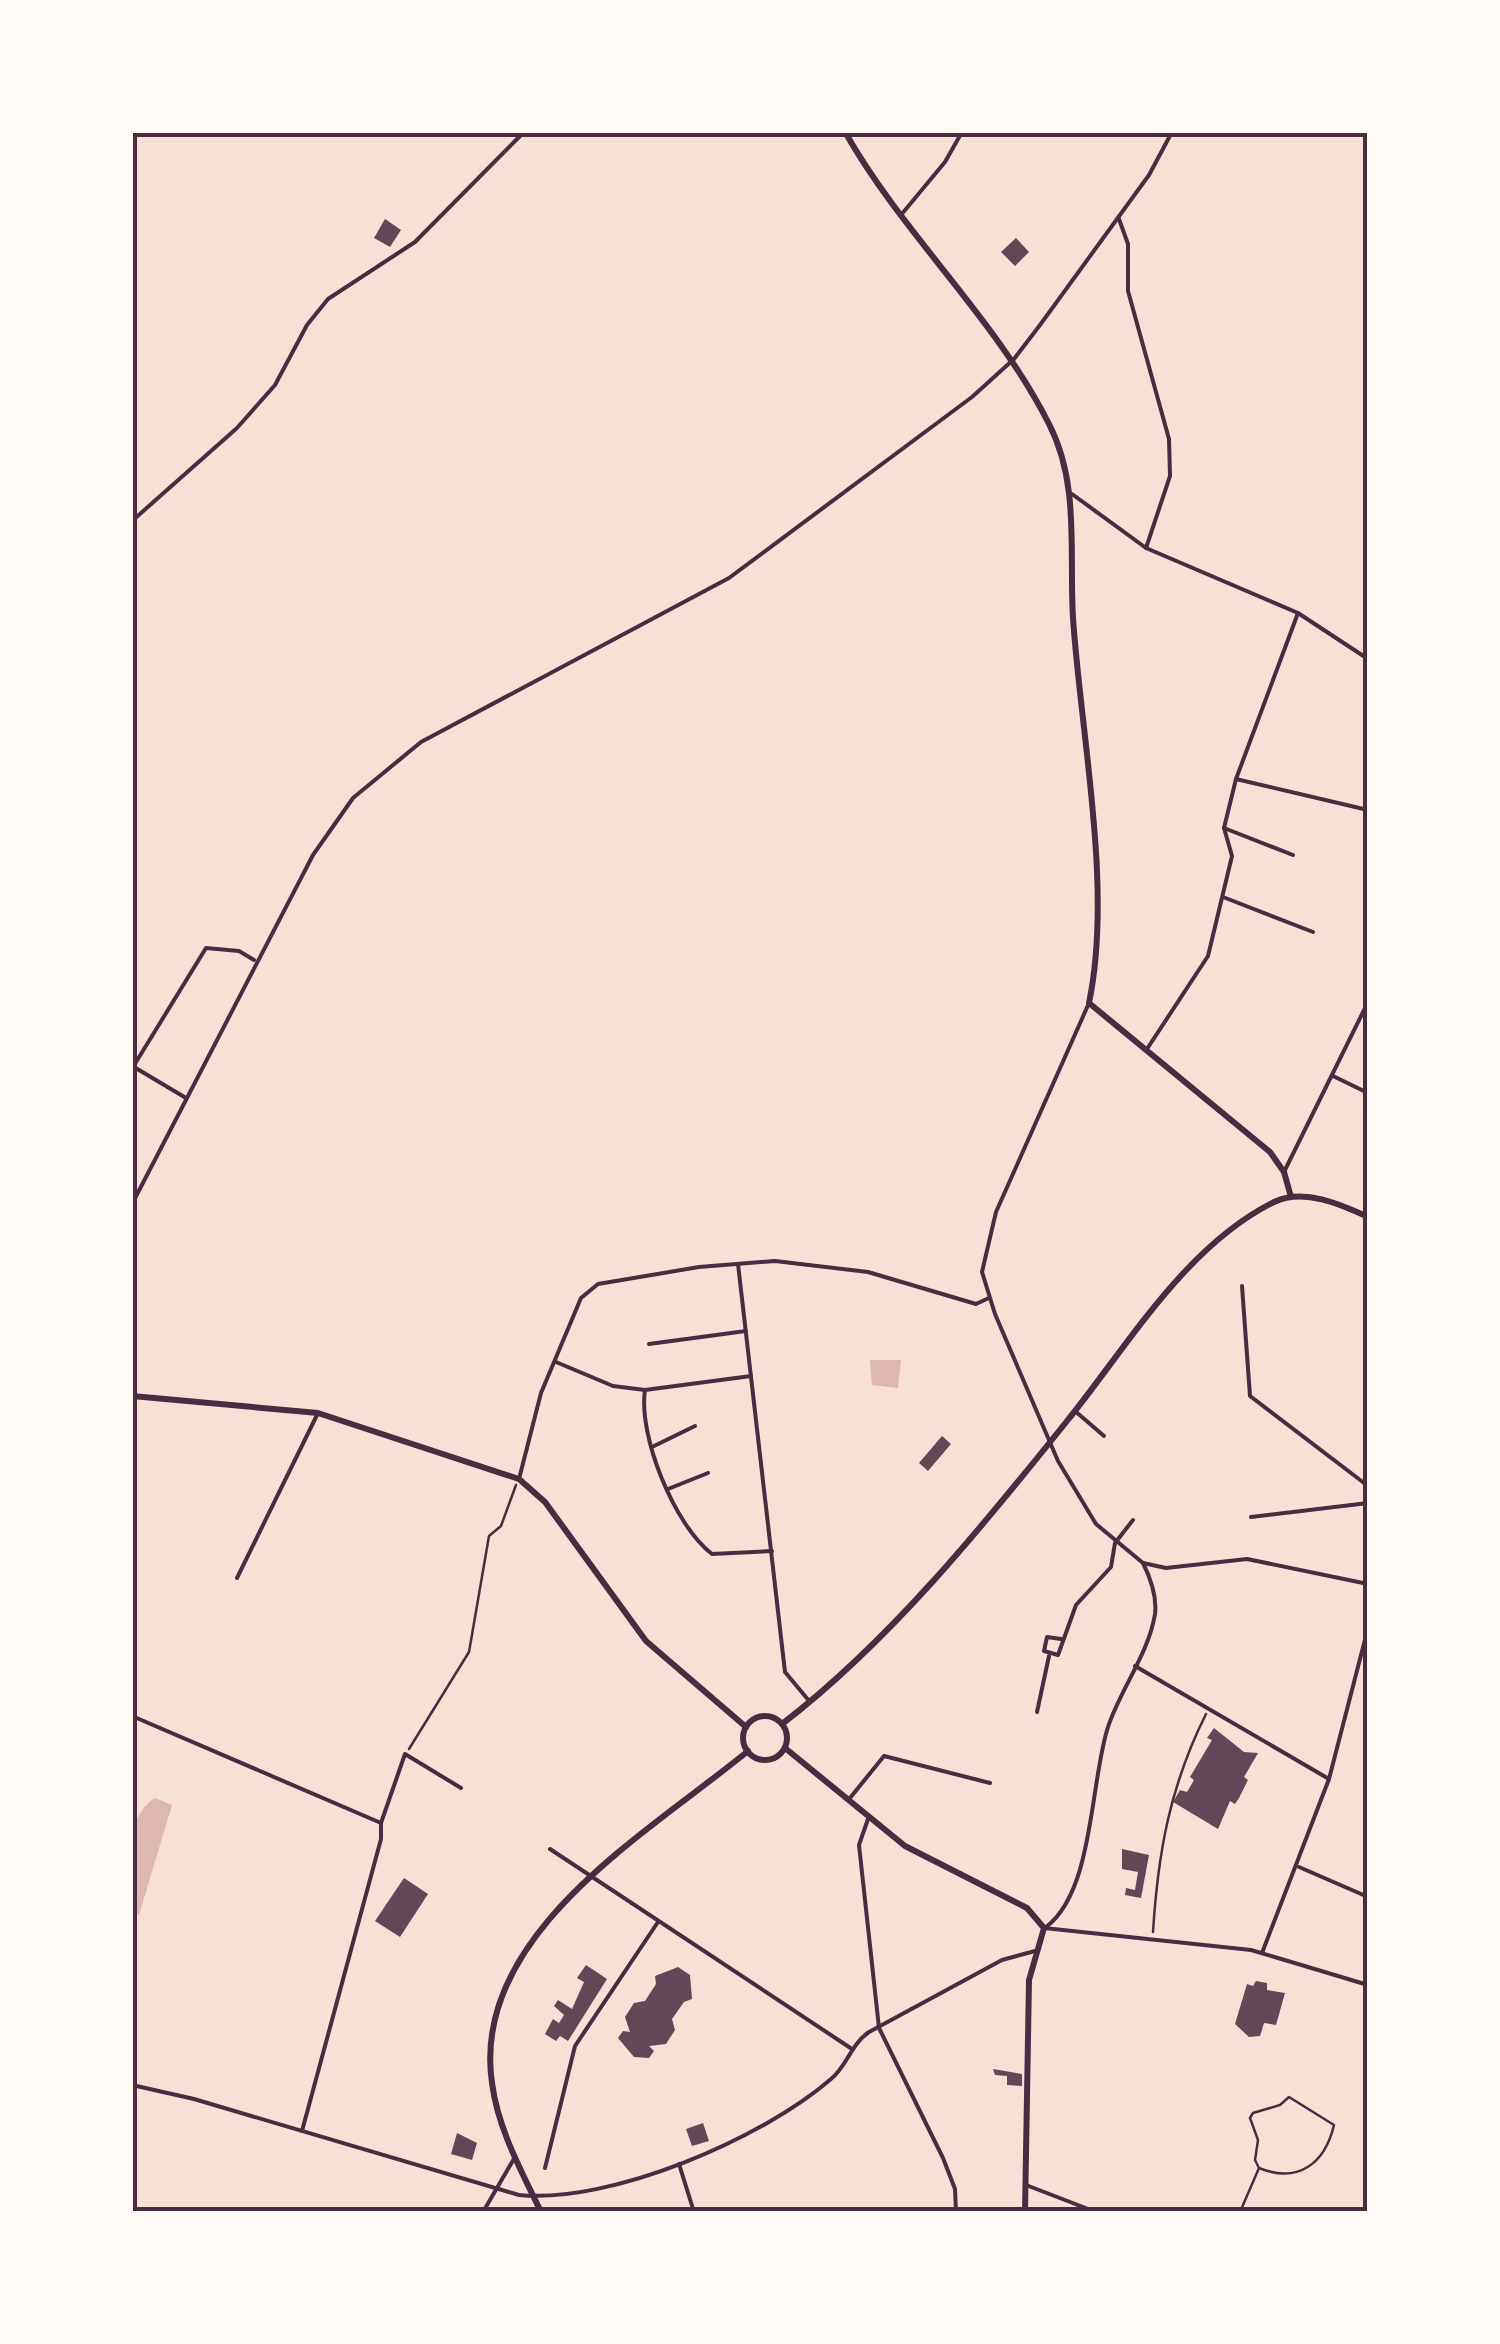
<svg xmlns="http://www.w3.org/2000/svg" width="1500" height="2344" viewBox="0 0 1500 2344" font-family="Overpass,sans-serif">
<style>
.water{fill:#dcb8b0}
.building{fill:#644757}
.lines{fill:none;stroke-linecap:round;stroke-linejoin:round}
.path{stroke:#4a2c40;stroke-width:2.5}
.minor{stroke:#4a2c40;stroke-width:4}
.secondary{stroke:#4a2c40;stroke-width:6}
.neatline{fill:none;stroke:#4a2c40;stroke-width:4}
</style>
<rect width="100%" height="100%" fill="#f7e1d7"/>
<g class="water">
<path d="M870,1360h31l-3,28 -26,-3z"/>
<path d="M155,1798l17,7 -33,110 -6,-3c-1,-33 -12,-94 22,-114z"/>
</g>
<g class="building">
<path d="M385,219l16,11 -11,17 -16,-9z"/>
<path d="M1016,238l13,14 -14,14 -14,-14z"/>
<path d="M942,1436l9,8 -23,27 -9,-8z"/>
<path d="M1214,1728l30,24 14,1 -14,24 4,3 -9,18 -4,6 -5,-3 -12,28 -45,-27 7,-12 7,2 7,-12 -4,-3 22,-37 -5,-2z"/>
<path d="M1122,1849l27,6 -8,43 -16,-3 1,-7 9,2 3,-18 -16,-3z"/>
<path d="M404,1878l24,16 -28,43 -25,-16z"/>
<path d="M586,1965l21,14 -39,62 -8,-5 -4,5 -11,-7 8,-15 6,4 5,-8 -10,-9 4,-6 14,9 12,-27 -7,-4z"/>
<path d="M678,1967l12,8 2,24 -8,3 -12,17 3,11 -9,14 -17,2 5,5 -5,7 -15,-1 -16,-19 5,-7 7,1 -5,-15 9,-14 11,-2 11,-17 -1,-8z"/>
<path d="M1256,1981l11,2v7l18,3 -9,32 -12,-2 -4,13 -11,1 -14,-13 12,-40 6,2z"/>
<path d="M993,2069l29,5v12l-15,-1v-9l-12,-1z"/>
<path d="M703,2123l6,18 -17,5 -6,-17z"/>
<path d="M457,2133l20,10 -5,17 -21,-6z"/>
</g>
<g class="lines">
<g class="path">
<path d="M409,1749l60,-97 20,-116 12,-10 15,-41"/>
<path d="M1153,1932c5,-80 17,-146 53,-218"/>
<path d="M1240,2212l19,-44 -4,-8 3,-20 -8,-22 3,-5 27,-8 9,-8 45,28c-9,38 -35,59 -75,43"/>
</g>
<g class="minor">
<path d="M901,215l44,-53 17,-30"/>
<path d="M1119,219l9,25v47l41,148 1,37 -24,72"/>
<path d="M1072,494l74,54 152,65 70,46"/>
<path d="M132,521l105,-93 38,-43 32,-60 21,-26 87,-57 109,-110"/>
<path d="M1236,779l132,31"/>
<path d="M1224,828l69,27"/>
<path d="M1223,897l90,35"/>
<path d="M1089,1003l-93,209 -14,60 13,42 63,147 38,63 47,39 23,5 81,-9 121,25"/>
<path d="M1147,1049l61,-93 24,-100 -8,-28 12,-49 62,-166"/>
<path d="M133,1067l73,-119 33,3 15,9"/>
<path d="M134,1067l52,31"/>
<path d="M1333,1076l35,17"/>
<path d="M1284,1172l84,-170"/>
<path d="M132,1204l181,-349 40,-57 68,-56 308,-164 243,-181 42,-38 26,-34 109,-150 23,-43"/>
<path d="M738,1264l47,408 25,30"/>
<path d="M1242,1286l8,110 118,90"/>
<path d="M649,1344l97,-13"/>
<path d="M556,1362l57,24 32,4 106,-14"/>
<path d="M645,1390c-7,45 29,135 67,164l60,-3"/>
<path d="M1075,1411l29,25"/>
<path d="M652,1447l43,-21"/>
<path d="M519,1479l22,-86 40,-95 17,-14 101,-17 76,-6 93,11 108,32 13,-6"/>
<path d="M668,1489l40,-16"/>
<path d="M1251,1517l117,-14"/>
<path d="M237,1578l81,-165"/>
<path d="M1061,1639l-14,-2 -3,14 14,4 18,-50 35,-38 4,-24 18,-23"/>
<path d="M1135,1666l194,113"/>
<path d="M1037,1712l12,-56"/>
<path d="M132,1716l249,107"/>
<path d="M850,1798l34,-42 106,27"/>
<path d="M868,1819l-9,26 20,183 64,130 12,31 1,23"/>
<path d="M550,1849l302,200"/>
<path d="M1299,1867l69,30"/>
<path d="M1046,1927c48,-36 44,-145 62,-200 12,-37 41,-74 47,-113 2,-18 -4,-35 -12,-51"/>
<path d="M1044,1928l207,22 117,35"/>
<path d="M1262,1953l67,-174 39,-151"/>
<path d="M132,2085l62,14 325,96c91,9 243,-56 312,-116 16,-13 20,-35 38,-47l133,-72 33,-9"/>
<path d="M302,2131l79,-292v-16l24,-69 56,34"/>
<path d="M679,2164l15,48"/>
<path d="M545,2168l30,-122 83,-124"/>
<path d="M1026,2185l70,27"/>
<path d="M483,2212l32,-55"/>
</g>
<g class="secondary">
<path d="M845,132c59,104 150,185 204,292 31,60 20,129 24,194 8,119 40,270 16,385l181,149 14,20 7,25"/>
<path d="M132,1396l186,17 201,66 26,23 101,139 100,86"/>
<circle cx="765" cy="1738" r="22"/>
<path d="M782,1724c107,-82 201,-198 285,-303 60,-74 118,-175 207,-219 30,-14 66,2 94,15"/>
<path d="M785,1748l120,98 122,62 17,20 -15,52 -4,232"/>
<path d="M541,2212c-20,-42 -43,-83 -49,-129 -22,-149 159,-252 256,-332"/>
</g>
</g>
<rect width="1500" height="2344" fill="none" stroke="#fffaf5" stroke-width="270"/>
<rect x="135" y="135" width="1230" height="2074" class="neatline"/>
</svg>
